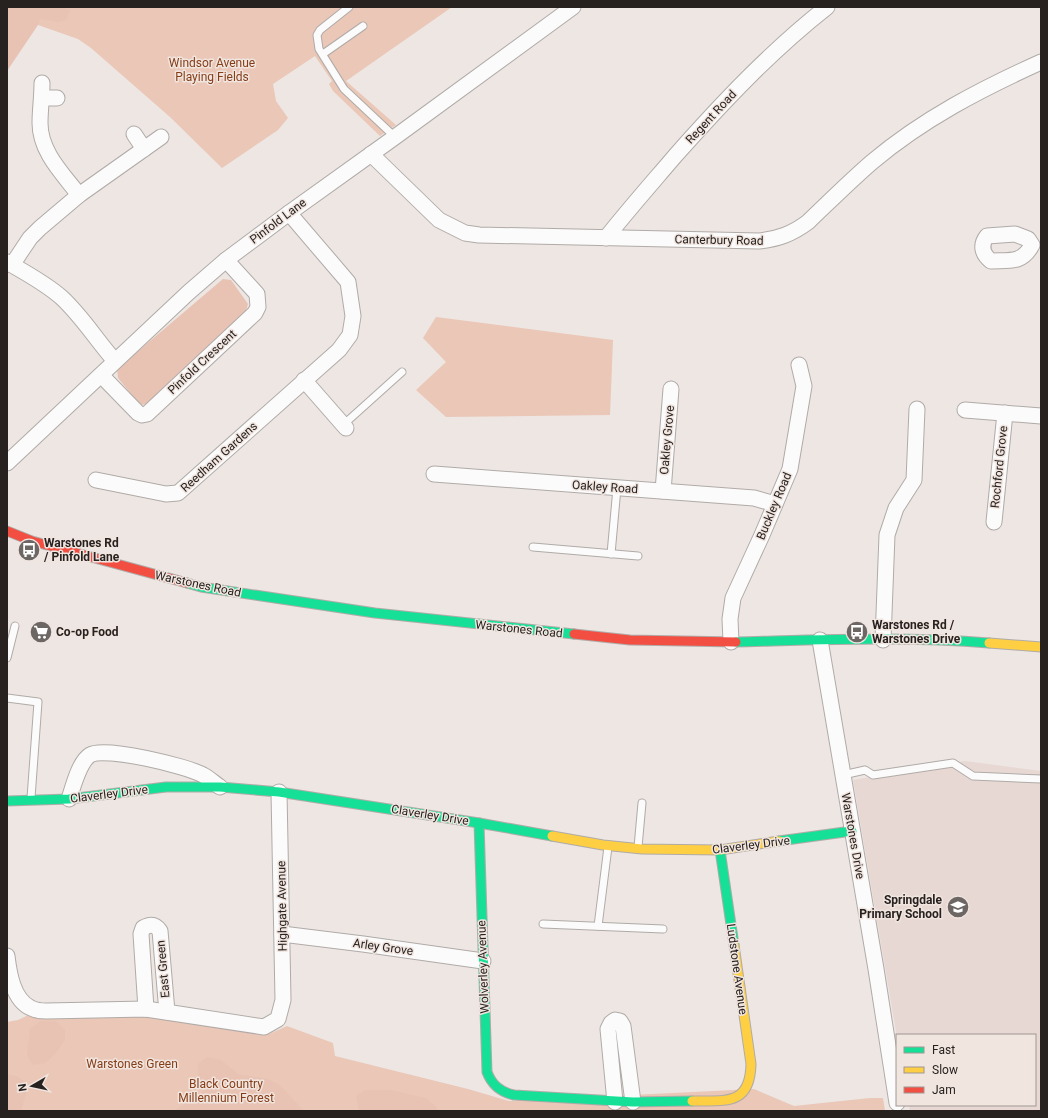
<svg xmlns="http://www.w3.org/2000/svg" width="1048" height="1118" viewBox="0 0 1048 1118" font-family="Roboto,sans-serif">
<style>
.built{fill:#e7d8d3}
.green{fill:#eac7b7}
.forest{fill:#e8c3b3}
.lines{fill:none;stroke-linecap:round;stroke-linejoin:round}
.lane-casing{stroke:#b0aba8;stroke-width:9}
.street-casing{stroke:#b0aba8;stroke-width:17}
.fast-casing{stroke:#b0aba8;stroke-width:11}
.slow-casing{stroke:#b0aba8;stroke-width:11}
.jam-casing{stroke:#b0aba8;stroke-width:11}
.lane{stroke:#fcfbfb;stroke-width:7}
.street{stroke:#fcfbfb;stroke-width:15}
.fast{stroke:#16e098;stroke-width:9}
.slow{stroke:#ffcf43;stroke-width:9}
.jam{stroke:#f24e42;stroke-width:9}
.labels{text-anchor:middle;stroke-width:3;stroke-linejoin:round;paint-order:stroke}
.park-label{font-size:12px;fill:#853d17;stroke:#f1e5df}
.street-label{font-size:12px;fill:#272220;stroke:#f1e5df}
.poi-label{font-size:12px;font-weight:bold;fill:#272220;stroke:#f1e5df;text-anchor:start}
</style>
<rect width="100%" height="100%" fill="#ede6e3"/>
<path class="built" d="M965,761l76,10v340h-131l-1,-6h126v-70h-138v2l-44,-257z"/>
<g class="green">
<path d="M7,7h445l-106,74 50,44 -16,11 -47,-45 -4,-7 3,-3 -17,-25 -42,28 3,17 12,17 -10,12 -56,38 -52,-51 -79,-69 -13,-9 -40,-14h-27z"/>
<path d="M436,317l177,23 -3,75 -164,2 -30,-27 30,-28 -23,-24z"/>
<path d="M33,1013l12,3 109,1 68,8 47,9 18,-8 46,17 2,13 133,33 41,12 245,-12 40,17 76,-8h13l2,13h-878v-89l11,-2z"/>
</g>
<g class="forest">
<path d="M7,7h55l8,3 -4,10 -6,2 -20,-3 -2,6 -31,46z"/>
<path d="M223,279l8,1 17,24 -2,7 -99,93 -7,1 -22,-27 -1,-9z"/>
<path d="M41,1021h15l9,9v10l-10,14 -10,9 -12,2 -6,-10 3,-26z"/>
<path d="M207,1057l14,3 17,14 30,5 12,6 24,26h-130l28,-18 4,-8 -8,-9v-12z"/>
<path d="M7,1074l9,2 13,8 -8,27h-14z"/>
<path d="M365,1090h25l36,8 11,10v3h-78l-3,-15z"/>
</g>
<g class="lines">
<g class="lane-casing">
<g id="lane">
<path d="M349,7l-29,23 -3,5 2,14 25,40 51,48"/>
<path d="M323,54l40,-28"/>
<path d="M343,425l59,-53"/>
<path d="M533,547l105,9"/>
<path d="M611,554l6,-66"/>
<path d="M7,658l8,-32"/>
<path d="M7,698l31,4 -7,96"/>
<path d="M843,775l22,-5 8,5 80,-12 20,13 68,3"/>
<path d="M638,847l4,-44"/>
<path d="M543,924l120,5"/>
<path d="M598,926l10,-79"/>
</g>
</g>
<g class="street-casing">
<g id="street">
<path d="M42,83c0,14 -2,27 -2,40 0,29 23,51 39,72"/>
<path d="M42,98h15"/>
<path d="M134,134l10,15"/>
<path d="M371,154l68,66 26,13 14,2 280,6c19,-2 33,-7 49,-19 21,-20 42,-41 64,-60 51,-43 109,-73 169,-100"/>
<path d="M1015,234l13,5 4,6c-10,19 -23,15 -41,16 -9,-7 -11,-16 -4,-25z"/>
<path d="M606,238c22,-28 46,-55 69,-82 47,-53 96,-105 152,-149"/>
<path d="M7,262c19,11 38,21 54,35 21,19 36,44 54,64"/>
<path d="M12,265l18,-27 10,-10 39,-33 82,-58"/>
<path d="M101,375l37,38 4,2 5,-1 108,-101 3,-6 -1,-13 -31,-34"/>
<path d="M304,380l42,48"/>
<path d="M965,410l76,6"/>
<path d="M7,463l182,-171 37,-32 63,-47 106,-76 178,-130"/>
<path d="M434,474l320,24 21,6"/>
<path d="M96,480l70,14 12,-1 161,-143 11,-15 3,-19 -5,-34 -59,-69"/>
<path d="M663,491l8,-102"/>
<path d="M994,522l11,-109"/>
<path d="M820,640l56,329 21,134"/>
<path d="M883,640l4,-105 9,-27 18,-28 3,-71"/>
<path d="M731,642l-1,-23 3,-21 29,-63 28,-66 14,-83 -5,-21"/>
<path d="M69,799c4,-12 10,-37 21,-44 14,-9 97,11 113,20 6,3 11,8 17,12"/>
<path d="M282,934l81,10 120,17"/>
<path d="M7,956c2,17 6,44 24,52 4,2 10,3 15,3l100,-2 118,18 14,-8 5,-19 -4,-208"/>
<path d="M146,1009l-5,-75 2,-6c7,-4 12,-4 17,3l7,81"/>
<path d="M615,1102l-7,-73 3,-6 4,-3 5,1 3,5 10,76"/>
</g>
</g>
<g class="fast-casing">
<g id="fast">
<path d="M187,583l14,4 174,26 199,21"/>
<path d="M736,642c83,-2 170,-6 253,1"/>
<path d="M7,801l62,-2 97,-12h54l59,5 200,31 73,13"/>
<path d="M479,823l8,249c5,13 13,20 27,23l119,7 59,-1"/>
<path d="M779,841l73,-10"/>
<path d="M720,850l14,95"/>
</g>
</g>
<g class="slow-casing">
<g id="slow">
<path d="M989,643l52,4"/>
<path d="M552,836l51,9 39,4 78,1 59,-9"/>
<path d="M692,1101c32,-1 58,6 59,-37l-17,-119"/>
</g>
</g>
<g class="jam-casing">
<g id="jam">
<path d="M7,531l25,10 155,42"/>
<path d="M574,634l56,6 106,2"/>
</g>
</g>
<use href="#lane" class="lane"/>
<use href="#street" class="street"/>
<use href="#fast" class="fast"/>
<use href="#slow" class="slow"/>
<use href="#jam" class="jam"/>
</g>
<defs>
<g id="bus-disc" transform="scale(1.15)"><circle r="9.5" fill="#6c6764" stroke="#f1e5df"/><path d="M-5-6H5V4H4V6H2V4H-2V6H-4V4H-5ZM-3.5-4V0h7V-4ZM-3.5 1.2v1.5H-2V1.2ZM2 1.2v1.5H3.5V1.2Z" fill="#fff"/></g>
<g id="supermarket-disc" transform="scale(1.15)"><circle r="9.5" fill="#6c6764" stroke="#f1e5df"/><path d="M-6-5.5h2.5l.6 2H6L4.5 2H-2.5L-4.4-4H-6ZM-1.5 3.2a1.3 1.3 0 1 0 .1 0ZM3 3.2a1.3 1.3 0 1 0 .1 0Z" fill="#fff"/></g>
<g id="school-disc" transform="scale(1.15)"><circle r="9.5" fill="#6c6764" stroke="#f1e5df"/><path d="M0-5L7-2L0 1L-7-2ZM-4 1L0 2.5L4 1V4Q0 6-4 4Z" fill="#fff"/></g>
</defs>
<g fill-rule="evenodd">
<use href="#bus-disc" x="29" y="550"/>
<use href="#supermarket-disc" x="41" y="632"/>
<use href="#bus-disc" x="857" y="632"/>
<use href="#school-disc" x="958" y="907"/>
</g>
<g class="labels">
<g class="park-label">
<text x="212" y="67">Windsor Avenue<tspan x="212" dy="14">Playing Fields</tspan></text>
<text x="132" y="1068">Warstones Green</text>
<text x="226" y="1088">Black Country<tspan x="226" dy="14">Millennium Forest</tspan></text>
</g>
<g class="street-label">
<text transform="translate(711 117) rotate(-47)" y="4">Regent Road</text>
<text transform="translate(278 221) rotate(-37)" y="4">Pinfold Lane</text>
<text transform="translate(719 240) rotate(1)" y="4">Canterbury Road</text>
<text transform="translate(202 362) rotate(-43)" y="4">Pinfold Crescent</text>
<text transform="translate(667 440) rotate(-85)" y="4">Oakley Grove</text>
<text transform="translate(219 457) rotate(-42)" y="4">Reedham Gardens</text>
<text transform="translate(999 467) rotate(-84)" y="4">Rochford Grove</text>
<text transform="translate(605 487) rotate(4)" y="4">Oakley Road</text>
<text transform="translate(774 506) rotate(-67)" y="4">Buckley Road</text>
<text transform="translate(198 584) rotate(12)" y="4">Warstones Road</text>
<text transform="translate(519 629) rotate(6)" y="4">Warstones Road</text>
<text transform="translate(109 794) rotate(-7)" y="4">Claverley Drive</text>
<text transform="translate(430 815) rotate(9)" y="4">Claverley Drive</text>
<text transform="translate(853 836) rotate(80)" y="4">Warstones Drive</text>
<text transform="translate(751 845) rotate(-7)" y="4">Claverley Drive</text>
<text transform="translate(282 906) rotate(-91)" y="4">Highgate Avenue</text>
<text transform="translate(383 947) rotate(8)" y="4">Arley Grove</text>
<text transform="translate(483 967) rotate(-92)" y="4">Wolverley Avenue</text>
<text transform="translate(163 969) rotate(-95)" y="4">East Green</text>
<text transform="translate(737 969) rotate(82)" y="4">Ludstone Avenue</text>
</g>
<g class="poi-label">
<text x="44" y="547">Warstones Rd<tspan x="44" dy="14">/ Pinfold Lane</tspan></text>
<text x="872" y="629">Warstones Rd /<tspan x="872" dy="14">Warstones Drive</tspan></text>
<text x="56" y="636">Co-op Food</text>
<text x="942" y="904" text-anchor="end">Springdale<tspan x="942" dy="14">Primary School</tspan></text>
</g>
</g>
<rect width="1048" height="1118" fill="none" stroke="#272220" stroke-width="16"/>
<rect x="896" y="1034" width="140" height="72" fill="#f1e5df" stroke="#a09793"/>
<rect x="904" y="1047" width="20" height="6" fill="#16e098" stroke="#a09793"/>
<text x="932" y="1054" font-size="12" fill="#272220">Fast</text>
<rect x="904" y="1067" width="20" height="6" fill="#ffcf43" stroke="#a09793"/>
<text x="932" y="1074" font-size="12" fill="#272220">Slow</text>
<rect x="904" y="1087" width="20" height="6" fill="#f24e42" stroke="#a09793"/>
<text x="932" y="1094" font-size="12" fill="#272220">Jam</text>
<g transform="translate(32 1086) rotate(261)" stroke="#f1e5df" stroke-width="3" paint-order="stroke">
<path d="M0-3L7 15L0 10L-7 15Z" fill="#272220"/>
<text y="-6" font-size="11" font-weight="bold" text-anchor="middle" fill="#272220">N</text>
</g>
</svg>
